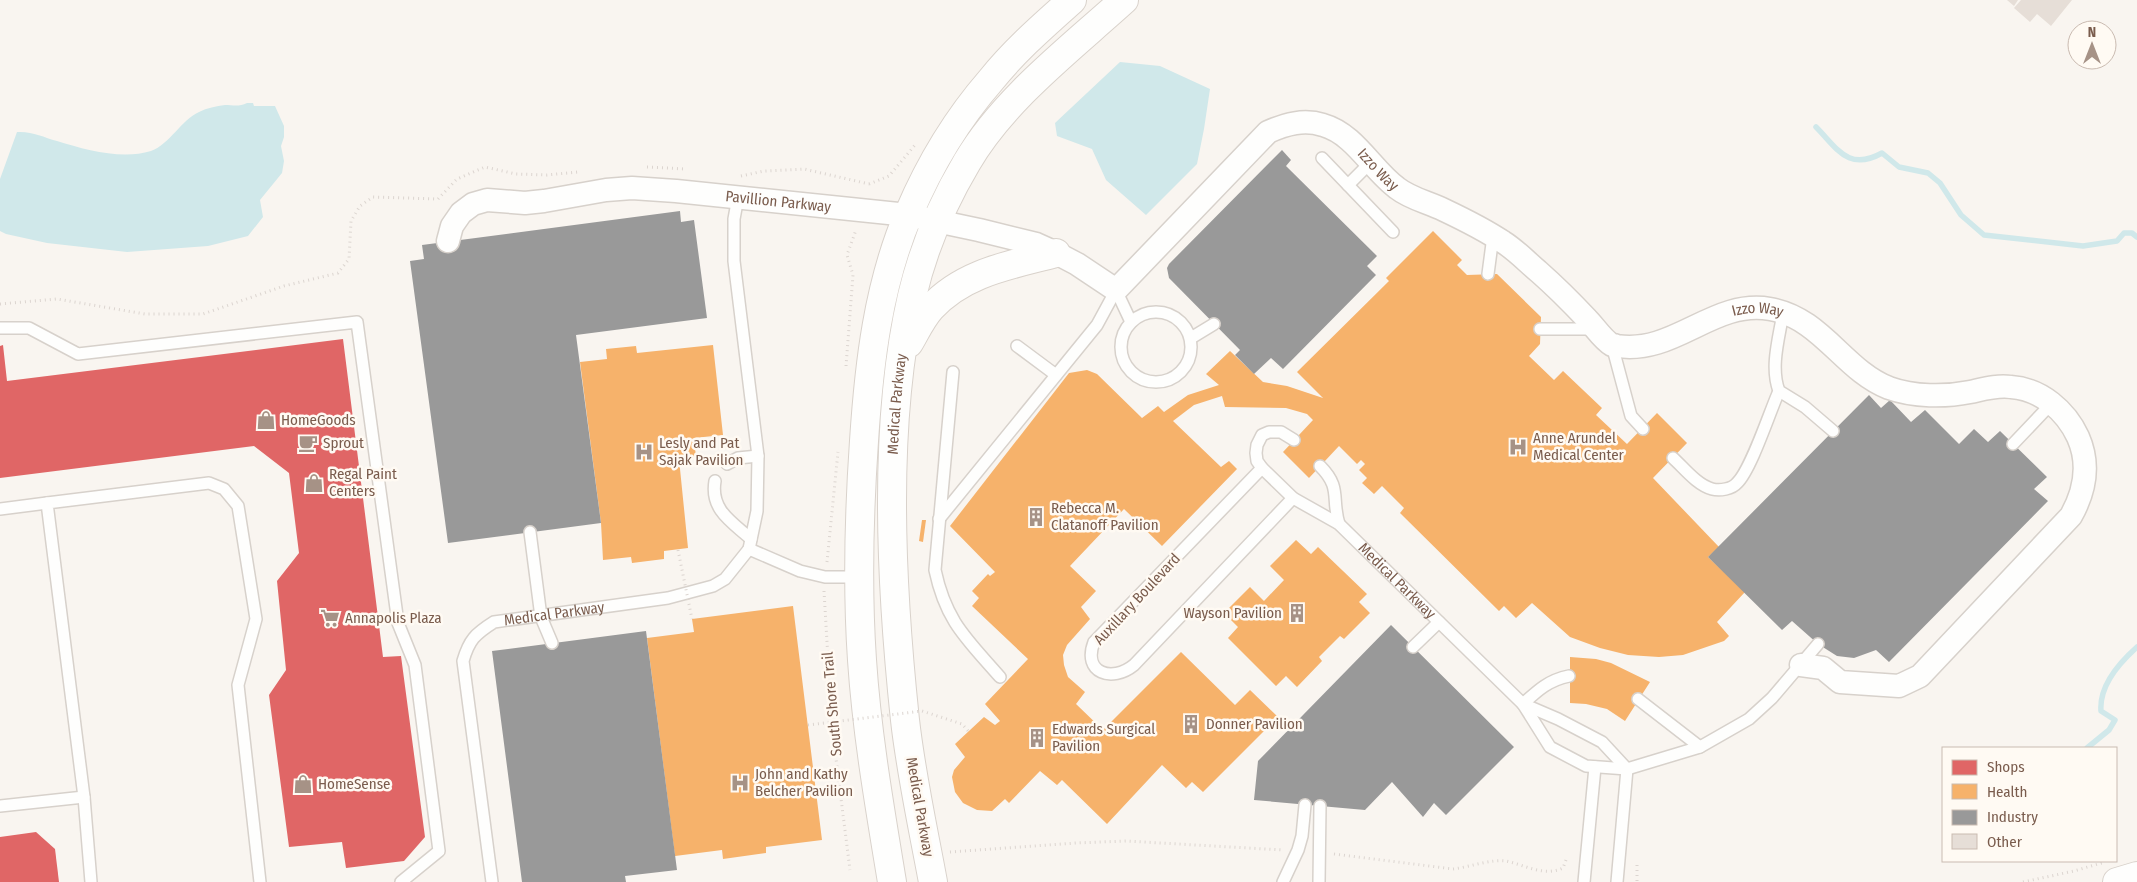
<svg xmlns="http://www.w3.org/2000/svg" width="2137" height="882" viewBox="0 0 2137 882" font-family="'Fira Sans Condensed',sans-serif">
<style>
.water{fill:#d0e8ea}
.shops{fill:#e06666}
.health{fill:#f6b26b}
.industry{fill:#999}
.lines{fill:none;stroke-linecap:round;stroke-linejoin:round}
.stream{stroke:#d0e8ea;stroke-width:5.5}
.building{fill:#e6ded7}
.lane-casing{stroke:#d7d1cb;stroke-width:14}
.street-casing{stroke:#d7d1cb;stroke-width:25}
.secondary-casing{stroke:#d9d2cb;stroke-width:30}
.path{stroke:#dcd5d0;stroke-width:3;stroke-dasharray:1 4;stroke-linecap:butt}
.lane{stroke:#fefefd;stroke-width:11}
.street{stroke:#fefefd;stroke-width:22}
.secondary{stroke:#fefefd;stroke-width:28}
.path-bridge{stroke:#dcd5d0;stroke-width:3;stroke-dasharray:1 4;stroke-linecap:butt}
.labels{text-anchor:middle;stroke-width:5;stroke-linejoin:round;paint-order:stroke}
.street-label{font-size:15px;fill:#7a5c4d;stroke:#fffaf3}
.poi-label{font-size:15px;fill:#7a5c4d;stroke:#fffaf3;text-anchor:start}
</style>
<rect width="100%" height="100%" fill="#f9f5f0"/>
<g class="water">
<path d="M1120,62l40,4 50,23 -6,40 -7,35 -51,51 -40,-35 -14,-31 -35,-13 -2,-13z"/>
<path d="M247,103h6l1,3h21l9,20v11l-3,9 3,15 -2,12 -22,27 3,17 -15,19 -40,10 -81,6 -80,-9 -41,-9 -6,-3v-52l17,-47c15,-1 26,5 40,9 29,9 65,19 94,10 19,-7 30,-31 48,-39 8,-4 17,-6 26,-7 8,0 14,2 22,-2z"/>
</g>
<g class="shops">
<path d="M343,339l40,318 18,-1 24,181 -21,24 -58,7 -4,-26 -53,5 -20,-152 17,-25 -9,-89 22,-28 -10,-80 -35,-27 -254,32v-132l3,-1 4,36z"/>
<path d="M36,832l19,17 4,33h-59v-45z"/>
</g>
<g class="health">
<path d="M1433,231l29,29 -5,5 10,10 30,-1 44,43 -1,27 -11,12 25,24 9,-9 39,37 -6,7 31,29 30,-31 30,30 -34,35 66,69 -11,10 37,35 -28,30 12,14 -5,5 -41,14 -24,2 -31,-2 -28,-7 -30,-11 -38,-34 -16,15 -12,-12 -5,5 -99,-98 4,-5 -22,-22 -8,8 -12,-11 5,-5 -8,-8 6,-6 -4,-4 -4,4 -18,-18 -30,32 -26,-26 30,-32 -6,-6 -21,-6 -61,-1 -3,-11 -28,9 -21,16 48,46 8,-6 8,8 -75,77 -38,-37 -54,57 26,25 -15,16 9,12 -23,26 -4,10 1,10 4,12 17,15 -9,12 27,26 78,-78 54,53 15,-15 28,27 -75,75 -11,-10 -6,6 -24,-23 -55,59 -45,-44 -5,5 -17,-14 -31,32 -4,-4 -13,12 -15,-1 -14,-7 -8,-11 -3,-15 2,-7 11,-13 -10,-13 29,-27 11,8 5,-4 -15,-17 43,-45 -56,-53 7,-8 -7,-7 16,-17 2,2 5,-4 -45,-46 119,-153 18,-3 10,4 45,44 16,-12 6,6 24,-17 31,-10 -13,-11 24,-23 33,31 24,4 36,12 -26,-26 92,-91 -3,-3z"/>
<path d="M713,345l10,90 -29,3 2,19 -17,2 9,89 -24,3v8l-32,4 -1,-6 -28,3 -2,-37 -21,-161 27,-3 -1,-10 30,-3 1,7z"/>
<path d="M922,520h4l-3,22 -4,-1z"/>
<path d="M1296,540l15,14 7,-7 49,47 -8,8 11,11 -26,26 -4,-3 -21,21 3,4 -25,26 -11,-11 -10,10 -48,-48 10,-11 -14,-14 26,-26 14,14 20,-21 -14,-14z"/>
<path d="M793,606l29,234 -56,7v6l-43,6 -1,-9 -47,6 -28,-218 47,-6 -2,-13z"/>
<path d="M1570,657l26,2 15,4 39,19 -25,39 -18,-12 -21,-5 -16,-1z"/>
</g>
<g class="industry">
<path d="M1282,150l9,10 -5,6 91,90 -10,10 9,9 -93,94 -12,-11 -17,16 -19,-19 5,-5 -71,-72 -2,-10 2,-4z"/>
<path d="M680,211l1,11 13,-2 13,98 -131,17 25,188 -153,20 -38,-282 14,-2 -2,-14z"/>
<path d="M1869,395l12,13 9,-8 21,22 14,-12 34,34 15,-15 14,13 12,-11 47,46 -13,12 14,12 -159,161 -13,-12 -22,8 -17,-2 -19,-12 -26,-23 -10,9 -74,-73z"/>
<path d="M1391,625l123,122 -68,68 -12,-12 -11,14 -31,-35 -27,28 -111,-10 4,-39z"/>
<path d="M646,631l31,239 -52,6 1,6h-104l-30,-231z"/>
</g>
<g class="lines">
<g class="stream">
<path d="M1816,127c21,21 32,45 66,26l17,14 29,6 12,10 21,32 23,20 99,11 34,-5 7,-8h8l5,4"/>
<path d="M2087,748l22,-18 6,-10 -14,-9c-2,-25 18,-48 36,-64"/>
</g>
</g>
<g class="building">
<path d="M2007,0h11l-4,6z"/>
<path d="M2021,0h51l-21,26 -14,-12 -7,8 -16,-14z"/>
</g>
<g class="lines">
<g class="lane-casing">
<g id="lane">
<path d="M1322,158l71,74"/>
<path d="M1348,185l23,-23"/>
<path d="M1488,274l5,-38"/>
<path d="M1116,290l15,32"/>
<circle cx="1156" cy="347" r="35"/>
<path d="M1783,313c-4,25 -13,54 -4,78l26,16 28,24"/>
<path d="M0,328h29l49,26 279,-32 41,301 17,42 24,186 -38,31"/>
<path d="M1540,329h56"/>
<path d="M1191,338l23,-14"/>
<path d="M1612,345l19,71 12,13"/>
<path d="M1017,346l39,29"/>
<path d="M953,372l-18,198c11,52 32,69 65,107"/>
<path id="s1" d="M1294,440l-13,-8h-12l-7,3 -5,10 -1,8 1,8 5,7 31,30 46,26 184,180 27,43 36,19 41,3 73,-22 49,-28 23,-21 46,-54"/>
<path d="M2013,444l39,-41"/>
<path d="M1673,458c11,10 24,27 39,31 8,2 20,0 25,-6 14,-13 33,-72 42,-92"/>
<path d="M727,464l11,-6 20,-2"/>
<path d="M1320,466c22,22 11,32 19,58"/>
<path d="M1262,468l-168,174c-12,31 18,41 40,23l159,-167"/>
<path d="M715,481c-5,29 17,41 36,58"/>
<path d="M0,509l47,-6"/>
<path d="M939,519l158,-194 19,-35"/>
<path d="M530,532l11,85 11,26"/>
<path d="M749,549l51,22 25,6h33"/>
<path d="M1413,647l26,-25"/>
<path d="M1638,699l62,48"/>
<path d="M1523,704l35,15 44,23 25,27 -10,113"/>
<path d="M1523,704c15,-14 26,-24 46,-28"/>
<path d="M0,806l84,-9"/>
<path d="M91,882l-7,-85 -37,-294 162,-20 15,6 14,17 18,113 -18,66 22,197"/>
<path id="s2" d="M492,882l-29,-221c6,-21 12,-27 31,-39l174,-24 45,-12 12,-7 24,-30 8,-38 1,-55 -24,-195v-42l4,-22"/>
<path d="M1283,882l15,-32 4,-14 3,-31"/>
<path d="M1319,882l1,-76"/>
<path d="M1584,882l11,-115"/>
</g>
</g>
<g class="street-casing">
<g id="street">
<path id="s3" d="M448,241l4,-15 9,-13 12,-9 14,-4 38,3 19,-2 62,-11 26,-2 44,3 232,24 71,15 57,14 20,9 21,11 39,26 152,-158c18,-8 36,-13 55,-7 32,9 49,45 74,63 14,11 31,14 47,22 19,9 41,20 59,32 13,8 24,20 36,30 17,15 32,30 48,47 7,7 16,21 25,26 1,0 3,0 5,1 58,9 96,-47 153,-37 52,9 73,61 119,79 25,9 56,9 81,4 14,-3 27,-7 41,-5 30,2 55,24 67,50 12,27 7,54 -7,79l-151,160 -21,10 -59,-4 -17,-14 -22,-3"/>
</g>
</g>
<g class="secondary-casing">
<g id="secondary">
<path d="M909,343c7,-12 13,-25 22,-35 33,-36 80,-43 125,-55"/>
<path d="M892,882c-12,-73 -25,-147 -30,-222 -5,-73 -3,-146 2,-219 5,-77 14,-156 45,-228 20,-47 48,-94 82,-133 24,-30 53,-55 81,-80"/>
<path id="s4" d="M933,882c-10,-54 -22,-108 -28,-162 -14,-132 -23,-294 7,-424 11,-47 30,-92 55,-134 37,-63 103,-113 157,-162"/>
<path d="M2117,882l20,-6"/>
</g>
</g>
<g class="path">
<path d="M647,167l38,2"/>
<path d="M741,176l23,-5 40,-2 65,15"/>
<path d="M869,184l20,-8 26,-31"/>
<path d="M0,304l57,-5 88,15h58l81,-28 54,-13 11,-14 2,-38 9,-15 13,-9 65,2 19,-20 28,-12 31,7 31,1 31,-3"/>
<path d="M846,366l7,-91 -6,-20 9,-25"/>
<path d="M827,562l11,-110"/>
<path d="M824,591l8,136 18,143"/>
<path d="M950,852l126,-9 50,-2 157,9"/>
<path d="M1334,854l119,15c17,-2 37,-10 53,-8 19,4 38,16 57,7l3,-8"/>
<path d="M1637,865v17"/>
<path d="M2023,882l51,-11 31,-9"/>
</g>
<use href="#lane" class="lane"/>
<use href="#street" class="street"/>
<use href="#secondary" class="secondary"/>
<g class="path-bridge">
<path d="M678,550l14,69"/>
<path d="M808,725l114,-14 40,13 7,8"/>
</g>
</g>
<defs>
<g id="shop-bare" transform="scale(1.5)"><path d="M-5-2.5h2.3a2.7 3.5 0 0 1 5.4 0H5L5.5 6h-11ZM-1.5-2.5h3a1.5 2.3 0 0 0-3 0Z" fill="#a69286" stroke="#fffaf3" stroke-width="2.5" paint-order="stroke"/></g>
<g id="cafe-bare" transform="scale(1.5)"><path d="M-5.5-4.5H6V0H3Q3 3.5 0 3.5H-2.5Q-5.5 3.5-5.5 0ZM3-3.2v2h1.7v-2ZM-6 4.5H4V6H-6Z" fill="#a69286" stroke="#fffaf3" stroke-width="2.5" paint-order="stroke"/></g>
<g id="hospital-bare" transform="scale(1.5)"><path d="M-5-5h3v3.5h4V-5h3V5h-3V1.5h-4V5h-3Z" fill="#a69286" stroke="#fffaf3" stroke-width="2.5" paint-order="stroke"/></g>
<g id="building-bare" transform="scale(1.5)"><path d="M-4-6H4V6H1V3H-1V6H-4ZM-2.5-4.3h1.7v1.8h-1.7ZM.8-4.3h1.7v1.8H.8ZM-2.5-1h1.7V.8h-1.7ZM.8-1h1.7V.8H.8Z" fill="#a69286" stroke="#fffaf3" stroke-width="2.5" paint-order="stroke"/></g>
<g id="supermarket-bare" transform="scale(1.5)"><path d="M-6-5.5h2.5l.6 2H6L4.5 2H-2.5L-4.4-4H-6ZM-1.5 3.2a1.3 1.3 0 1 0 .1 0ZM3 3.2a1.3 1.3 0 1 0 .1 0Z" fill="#a69286" stroke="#fffaf3" stroke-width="2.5" paint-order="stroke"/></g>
</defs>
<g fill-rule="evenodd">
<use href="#shop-bare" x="266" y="420"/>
<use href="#cafe-bare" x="308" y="443"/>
<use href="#hospital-bare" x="1518" y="447"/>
<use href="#hospital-bare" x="644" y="452"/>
<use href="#shop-bare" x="314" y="483"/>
<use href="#building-bare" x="1036" y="517"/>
<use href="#building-bare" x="1297" y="613"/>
<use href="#supermarket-bare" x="330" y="618"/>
<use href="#building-bare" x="1191" y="724"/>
<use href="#building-bare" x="1037" y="738"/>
<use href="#hospital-bare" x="740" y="783"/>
<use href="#shop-bare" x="303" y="784"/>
</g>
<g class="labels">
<g class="street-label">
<text dy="5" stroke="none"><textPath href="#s3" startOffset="1056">Izzo Way</textPath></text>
<text dy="5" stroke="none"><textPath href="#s3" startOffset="354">Pavillion Parkway</textPath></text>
<text dy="5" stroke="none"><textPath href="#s3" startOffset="1505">Izzo Way</textPath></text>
<text dy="5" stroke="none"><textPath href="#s4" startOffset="481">Medical Parkway</textPath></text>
<text dy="5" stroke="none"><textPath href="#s1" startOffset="248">Medical Parkway</textPath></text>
<text transform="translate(1137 599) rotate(-47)" y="5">Auxillary Boulevard</text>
<text dy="5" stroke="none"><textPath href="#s2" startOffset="335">Medical Parkway</textPath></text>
<text transform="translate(832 704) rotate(-95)" y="5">South Shore Trail</text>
<text transform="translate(920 807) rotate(80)" y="5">Medical Parkway</text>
</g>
<g class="poi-label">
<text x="281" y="425">HomeGoods</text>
<text x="1533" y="443">Anne Arundel<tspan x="1533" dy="17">Medical Center</tspan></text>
<text x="323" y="448">Sprout</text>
<text x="659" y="448">Lesly and Pat<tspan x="659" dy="17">Sajak Pavilion</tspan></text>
<text x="329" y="479">Regal Paint<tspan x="329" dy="17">Centers</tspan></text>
<text x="1051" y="513">Rebecca M.<tspan x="1051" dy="17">Clatanoff Pavilion</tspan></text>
<text x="1282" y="618" text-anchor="end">Wayson Pavilion</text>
<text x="345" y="623">Annapolis Plaza</text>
<text x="1206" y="729">Donner Pavilion</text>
<text x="1052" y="734">Edwards Surgical<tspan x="1052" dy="17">Pavilion</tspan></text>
<text x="755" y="779">John and Kathy<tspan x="755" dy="17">Belcher Pavilion</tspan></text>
<text x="318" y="789">HomeSense</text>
</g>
</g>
<rect x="1942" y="747" width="175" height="115" fill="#fffaf3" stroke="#cabbb1"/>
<rect x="1952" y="760" width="25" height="15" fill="#e06666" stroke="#cabbb1"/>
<text x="1987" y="772" font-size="15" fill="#7a5c4d">Shops</text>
<rect x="1952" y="784" width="25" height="15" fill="#f6b26b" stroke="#cabbb1"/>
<text x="1987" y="797" font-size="15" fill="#7a5c4d">Health</text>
<rect x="1952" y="810" width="25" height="15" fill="#999999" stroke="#cabbb1"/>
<text x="1987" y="822" font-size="15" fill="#7a5c4d">Industry</text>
<rect x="1952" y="834" width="25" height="15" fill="#e6ded7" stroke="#cabbb1"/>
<text x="1987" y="847" font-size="15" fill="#7a5c4d">Other</text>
<g transform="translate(2092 45)"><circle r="24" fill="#fffaf3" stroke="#cabbb1"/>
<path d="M0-4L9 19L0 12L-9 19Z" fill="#a69286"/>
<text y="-8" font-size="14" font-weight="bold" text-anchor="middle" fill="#7a5c4d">N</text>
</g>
</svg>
